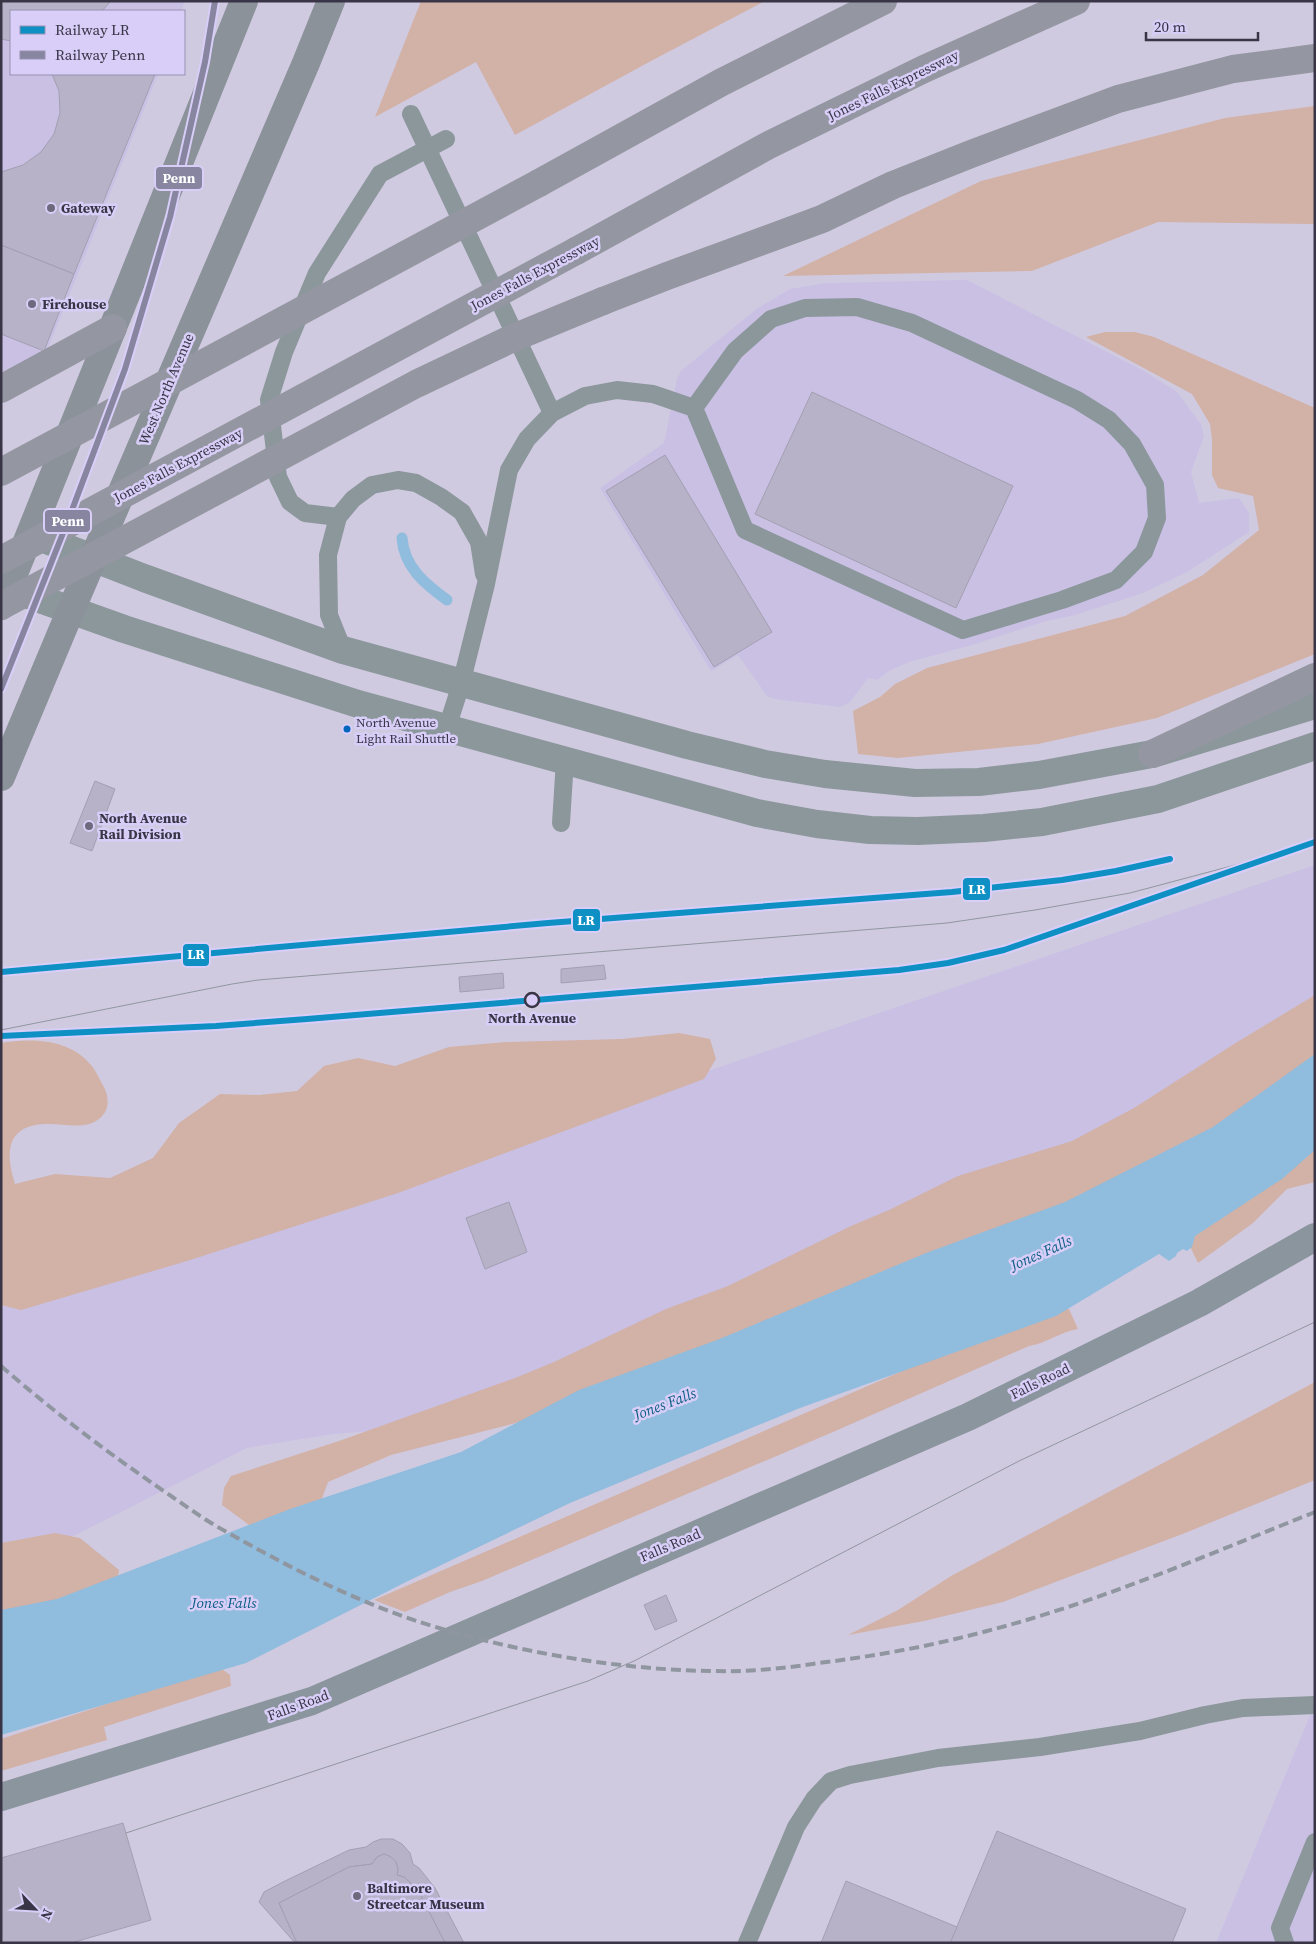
<svg xmlns="http://www.w3.org/2000/svg" width="1316" height="1944" viewBox="0 0 1316 1944" font-family="'Source Serif 4',serif">
<style>
.built{fill:#c9c0e4}
.green{fill:#d2b1a6}
.water{fill:#90bcde}
.lines{fill:none;stroke-linecap:round;stroke-linejoin:round}
.stream{stroke:#90bcde;stroke-width:11}
.building{fill:#b8b2c9;stroke:#a39fb1}
.lane{stroke:#8c979c;stroke-width:18}
.street{stroke:#8c979c;stroke-width:28}
.secondary{stroke:#8b959e;stroke-width:28}
.primary{stroke:#8b929a;stroke-width:28}
.highway{stroke:#9497a1;stroke-width:28}
.tram{stroke:#9096a0;stroke-width:1}
.rail{stroke:#9096a0;stroke-width:4;stroke-dasharray:10 5;stroke-linecap:butt}
.highway-bridge{stroke:#9497a1;stroke-width:28}
.rail-1-casing{stroke:#d8cef8;stroke-width:10}
.rail-2-casing{stroke:#d8cef8;stroke-width:10}
.rail-1{stroke:#0e90c5;stroke-width:6}
.rail-2{stroke:#8885a0;stroke-width:6}
.poi-dot{fill:#6e697c;stroke:#d8cef8;stroke-width:2}
.bus-dot{fill:#0065bd;stroke:#d8cef8;stroke-width:2}
.stop-dot{fill:#d8cef8;stroke:#393546;stroke-width:2.5}
.labels{text-anchor:middle;stroke-width:5;stroke-linejoin:round;paint-order:stroke}
.bus-label{font-size:13px;fill:#393546;stroke:#d8cef8;text-anchor:start}
.street-label{font-size:14px;fill:#393546;stroke:#d8cef8}
.poi-label{font-size:14px;font-weight:bold;fill:#393546;stroke:#d8cef8;text-anchor:start}
.stop-label{font-size:14px;font-weight:bold;fill:#393546;stroke:#d8cef8}
.water-label{font-size:15px;font-style:italic;fill:#0c5e84;stroke:#d8cef8}
.line-badge{stroke:#d8cef8;stroke-width:2}
.badge-label{font-size:14px;text-anchor:middle;font-weight:bold;fill:#fff}
</style>
<rect width="100%" height="100%" fill="#d0cae1"/>
<g class="built">
<path d="M1,1h184l-4,10h-170v63h147l-114,284 -43,16z"/>
<path d="M967,280l177,91 32,20 25,33 3,12 -13,36 8,31 40,-5 10,15v19l-62,40 -44,21 -68,22 -29,6 -74,24 -63,17 -20,9 -12,9 -9,-2 -18,24 -10,5 -65,-8 -8,-3 -29,-41 -27,16 -111,-183 64,-45 13,-64 4,-8 74,-61 35,-21 37,-6z"/>
<path d="M1315,865v145l-173,113 -754,307 -55,4 -86,14 -197,100 -49,13v-254l504,-167z"/>
<path d="M1315,1703v240h-99z"/>
</g>
<g class="green">
<path d="M421,1h344l-114,60 -136,74 -39,-73 -101,55z"/>
<path d="M1315,106v118l-157,-2 -126,49 -249,5 198,-95 244,-63z"/>
<path d="M1105,332h30l19,5 161,71v246l-158,64 -119,26 -140,14 -40,-4 -5,-43 27,-14 15,-13 32,-16 198,-52 78,-41 56,-45 -6,-34 -35,-8 -6,-13v-35l-2,-16 -18,-30 -106,-57z"/>
<path d="M1315,995v187l-28,7 -34,34 -55,40 -39,-81 -573,223 -195,50 -63,27 -21,58 -20,13 -65,-48 2,-17 7,-12 108,-35 176,-63 39,-16 112,-53 62,-23 123,-60 38,-16 69,-34 114,-35 62,-33 100,-64z"/>
<path d="M679,1033l31,6 6,20 -12,20 -306,114 -211,68 -166,49 -20,-5v-262c30,-5 68,-4 89,21 6,6 9,15 14,23 4,8 6,20 -1,28 -14,17 -38,8 -57,9 -40,1 -41,29 -31,60l40,-10 55,4 43,-20 26,-35 41,-29 39,1 38,-4 27,-25 34,-8 37,8 54,-19 57,-5 116,-3z"/>
<path d="M1039,1302l30,7 9,20c-19,3 -30,14 -49,17l-196,86 -351,149 -32,11 -45,20 -31,-12 563,-244z"/>
<path d="M1315,1382v98l-130,53 -182,69 -79,19 -76,14 50,-25 53,-34z"/>
<path d="M55,1533l25,5 39,32 -3,21 -115,50v-98z"/>
<path d="M222,1669l8,6 1,11 -127,41 3,13 -106,31v-32l178,-59z"/>
</g>
<path class="water" d="M1315,1054v96l-33,29 -87,57 -3,11 -5,4 -4,-2 -6,4 -1,3 -7,5 -10,-7 -103,62 -256,92 -230,95 -164,79 -160,81 -245,72v-125l56,-11 233,-90 171,-57 118,-62 138,-50 209,-87 139,-51 148,-75z"/>
<g class="lines">
<path class="stream" d="M402,538c2,29 23,46 45,62"/>
</g>
<g class="building">
<path d="M1,1h110l-9,10h-91v30l-10,-2z"/>
<path d="M52,74h103l-81,200 -73,-29v-73l22,-7 18,-13 13,-18 6,-21 -1,-22z"/>
<path d="M1,245l73,29 -30,77 -43,-17z"/>
<path d="M812,392l201,94 -57,122 -201,-94z"/>
<path d="M665,455l107,177 -58,35 -108,-176z"/>
<path d="M95,781l20,8 -23,62 -22,-8z"/>
<path d="M604,965l2,14 -45,4v-14z"/>
<path d="M503,973l1,15 -44,4 -1,-15z"/>
<path d="M509,1202l18,50 -42,17 -19,-51z"/>
<path d="M666,1595l11,26 -22,9 -11,-25z"/>
<path d="M123,1823l28,97 -80,23h-70v-85z"/>
<path d="M997,1831l189,78 -14,34h-222z"/>
<path d="M381,1839h12l9,5 8,9 3,11 6,4 16,20 29,55h-19l-27,-53 -14,-13 -7,-2 1,-6 -2,-7 -5,-5 -7,-3 -7,3 -5,7 -23,3 -70,36 18,40h-2l-36,-41 5,-10 19,-10 66,-32 17,-3 7,-5z"/>
<path d="M384,1854l7,3 5,5 2,7 -1,6 7,2 14,13 27,53h-148l-18,-40 70,-36 23,-3 5,-7z"/>
<path d="M846,1881l111,46 -7,16h-129z"/>
</g>
<g class="lines">
<g class="lane">
<path d="M411,114l141,299"/>
<path d="M338,517l-33,-4 -15,-11 -12,-25 -9,-77 15,-48 33,-79 63,-99 66,-35"/>
<path d="M343,650l-14,-35 -1,-60 10,-38 15,-18 19,-14 26,-5 18,3 25,14 21,15 17,30 5,32"/>
<path d="M447,728l14,-44 25,-100 23,-114 18,-31 25,-26 33,-17 32,-6 36,4 41,14 51,122 218,100 99,-30 54,-20 28,-28 13,-34 -2,-33 -23,-41 -23,-24 -32,-20 -165,-77 -55,-16 -52,1 -34,11 -36,32 -41,57"/>
<path d="M561,823l4,-63"/>
<path d="M747,1943l49,-116 18,-28 17,-18 19,-6 88,-17 102,-11 100,-16 65,-16 38,-7 72,-3"/>
<path d="M1285,1943l-5,-15 35,-86"/>
</g>
<g class="street">
<path d="M31,534l113,44 199,72 344,95 78,19 60,10 90,9 64,-1 60,-7 113,-21 163,-49"/>
<path d="M9,588l115,41 234,75 399,109 60,11 53,6 48,1 66,-3 58,-6 116,-23 157,-53"/>
</g>
<path class="secondary" d="M1,1797l311,-96 656,-284 231,-114 116,-66"/>
<g class="primary">
<path d="M1,606l243,-605"/>
<path d="M1,777l64,-153 241,-561 25,-62"/>
</g>
<g class="highway">
<path d="M539,183l183,-101 161,-81"/>
<path d="M576,251l191,-105 157,-77 152,-68"/>
<path d="M603,301l64,-25 155,-57 71,-34 78,-31 147,-55 115,-30 82,-11"/>
<path d="M1,389l112,-61"/>
<path d="M1152,754l163,-77"/>
</g>
<g class="tram">
<path d="M1,1030l231,-46 26,-4 689,-57 88,-13 95,-17 154,-41"/>
<path d="M126,1833l462,-152 46,-20 385,-200 296,-139"/>
</g>
<path class="rail" d="M1,1366c54,47 111,90 170,130 18,12 35,25 54,35 67,38 139,75 214,97 95,28 202,45 302,43 26,-1 52,-4 78,-8 57,-7 112,-17 168,-32 112,-29 220,-76 328,-119"/>
<g class="highway-bridge">
<path d="M1,472l538,-289"/>
<path d="M1,560l575,-309"/>
<path d="M1,606l415,-222 97,-46 90,-37"/>
</g>
<g class="rail-1-casing">
<g id="rail-1">
<path d="M1,972l547,-49 404,-31 110,-12 54,-9 54,-12"/>
<path d="M1,1036l215,-10 91,-7 592,-49 49,-7 56,-13 311,-108"/>
</g>
</g>
<g class="rail-2-casing">
<path id="rail-2" d="M1,689l68,-171 56,-149 45,-152 35,-155 10,-61"/>
</g>
<use href="#rail-1" class="rail-1"/>
<use href="#rail-2" class="rail-2"/>
</g>
<g class="poi-dot">
<circle cx="51" cy="208" r="5"/>
<circle cx="32" cy="304" r="5"/>
<circle cx="89" cy="826" r="5"/>
<circle cx="357" cy="1896" r="5"/>
</g>
<circle class="bus-dot" cx="347" cy="729" r="4.5"/>
<circle class="stop-dot" cx="532" cy="1000" r="7"/>
<g class="labels">
<g class="bus-label">
<text x="356" y="727">North Avenue<tspan x="356" dy="16">Light Rail Shuttle</tspan></text>
</g>
<g class="street-label">
<text transform="translate(893 85) rotate(-26)" y="5">Jones Falls Expressway</text>
<text transform="translate(535 273) rotate(-28)" y="5">Jones Falls Expressway</text>
<text transform="translate(166 389) rotate(-67)" y="5">West North Avenue</text>
<text transform="translate(178 465) rotate(-28)" y="5">Jones Falls Expressway</text>
<text transform="translate(1040 1381) rotate(-26)" y="5">Falls Road</text>
<text transform="translate(670 1545) rotate(-23)" y="5">Falls Road</text>
<text transform="translate(298 1705) rotate(-20)" y="5">Falls Road</text>
</g>
<g class="poi-label">
<text x="61" y="213">Gateway</text>
<text x="42" y="309">Firehouse</text>
<text x="99" y="823">North Avenue<tspan x="99" dy="16">Rail Division</tspan></text>
<text x="367" y="1893">Baltimore<tspan x="367" dy="16">Streetcar Museum</tspan></text>
</g>
<g class="stop-label">
<text x="532" y="1023">North Avenue</text>
</g>
<g class="water-label">
<text transform="translate(1041 1253) rotate(-24)" y="5">Jones Falls</text>
<text transform="translate(665 1404) rotate(-21)" y="5">Jones Falls</text>
<text x="224" y="1608">Jones Falls</text>
</g>
</g>
<g class="line-badge">
<rect x="155" y="166" width="48" height="24" rx="5" fill="#8885a0"/>
<rect x="44" y="509" width="47" height="24" rx="5" fill="#8885a0"/>
<rect x="962" y="877" width="29" height="24" rx="5" fill="#0e90c5"/>
<rect x="572" y="908" width="29" height="24" rx="5" fill="#0e90c5"/>
<rect x="182" y="943" width="28" height="24" rx="5" fill="#0e90c5"/>
</g>
<g class="badge-label">
<text x="179" y="183">Penn</text>
<text x="68" y="526">Penn</text>
<text x="977" y="894">LR</text>
<text x="586" y="925">LR</text>
<text x="196" y="959">LR</text>
</g>
<rect width="1316" height="1944" fill="none" stroke="#393546" stroke-width="5"/>
<rect x="10" y="10" width="175" height="65" fill="#d8cef8" stroke="#9891b1"/>
<rect x="20" y="26" width="25" height="8" fill="#0e90c5" stroke="#9891b1"/>
<text x="55" y="35" font-size="15" fill="#393546">Railway LR</text>
<rect x="20" y="51" width="25" height="8" fill="#8885a0" stroke="#9891b1"/>
<text x="55" y="60" font-size="15" fill="#393546">Railway Penn</text>
<g transform="translate(35 1909) rotate(115)" stroke="#d8cef8" stroke-width="4" paint-order="stroke">
<path d="M0-4L9 19L0 12L-9 19Z" fill="#393546"/>
<text y="-8" font-size="14" font-weight="bold" text-anchor="middle" fill="#393546">N</text>
</g>
<path d="M1146 32v8h112v-8" fill="none" stroke="#393546" stroke-width="2.5"/>
<text x="1154" y="32" font-size="15" fill="#393546" stroke="#d8cef8" stroke-width="4" paint-order="stroke">20 m</text>
</svg>
